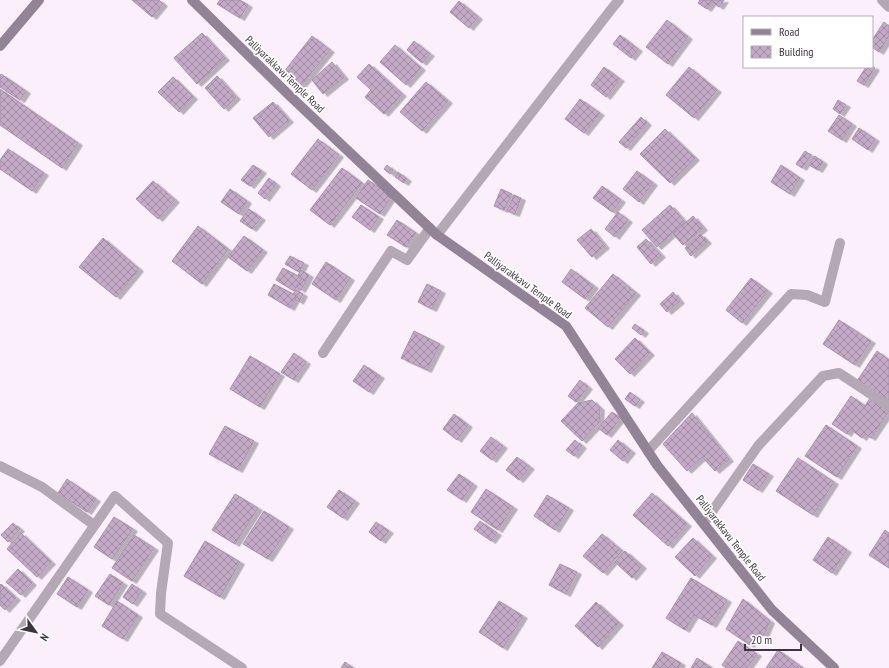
<svg xmlns="http://www.w3.org/2000/svg" width="889" height="668" viewBox="0 0 889 668" font-family="'PT Sans Narrow',sans-serif">
<style>
.building{fill:url(#building-cross-hatch);stroke:#aa92ad;filter:url(#shadow)}
.lines{fill:none;stroke-linecap:round;stroke-linejoin:round}
.street{stroke:#b3a8b4;stroke-width:10}
.secondary{stroke:#938396;stroke-width:10}
.labels{text-anchor:middle;stroke-width:3.5;stroke-linejoin:round;paint-order:stroke}
.street-label{font-size:11px;fill:#3e3440;stroke:#fff}
</style>
<defs>
<pattern id="building-cross-hatch" width="8" height="8" patternUnits="userSpaceOnUse"><rect width="8" height="8" fill="#c3aac7"/><path d="M0 0l8 8M0 8l8-8" fill="none" stroke="#a08ba3"/></pattern>
<filter id="shadow"><feDropShadow dx="4.5" dy="2.5" stdDeviation="0" flood-color="#0004"/></filter>
</defs>
<rect width="100%" height="100%" fill="#faeffb"/>
<g class="building">
<path d="M132,0h27l4,4 -11,13z"/>
<path d="M220,0h20l8,5 -8,13 -23,-14z"/>
<path d="M700,0h24l-5,7 -7,-5 -5,7 -9,-6z"/>
<path d="M459,1l19,16 -9,11 -19,-16z"/>
<path d="M667,20l21,17 -20,27 -22,-17z"/>
<path d="M884,22l5,4v10l-10,16 -7,-5v-7z"/>
<path d="M202,33l23,25 -28,26 -23,-26z"/>
<path d="M620,35l18,14 -7,9 -18,-14z"/>
<path d="M312,36l18,14 -30,37 -17,-14z"/>
<path d="M414,41l16,13 -8,9 -15,-13z"/>
<path d="M395,45l26,23 -15,17 -26,-23z"/>
<path d="M332,62l12,15 -21,17 -11,-14z"/>
<path d="M369,64l33,30 -18,20 -19,-17 6,-7 -14,-13z"/>
<path d="M872,66l3,2 -11,17 -7,-4 9,-14h6z"/>
<path d="M604,67l16,12 -14,18 -15,-12z"/>
<path d="M689,67l28,23 -23,28 -28,-23z"/>
<path d="M1,74l25,17 -6,9 -20,-13v-11z"/>
<path d="M217,76l19,21 -12,12 -19,-21z"/>
<path d="M173,77l20,20 -14,15 -21,-20z"/>
<path d="M426,82l22,19 -26,30 -22,-19z"/>
<path d="M0,89l78,54 -16,25 -62,-43z"/>
<path d="M580,99l20,14 -16,20 -19,-14z"/>
<path d="M838,100l8,5 -6,9 -7,-5z"/>
<path d="M273,102l16,18 -20,17 -16,-19z"/>
<path d="M839,115l13,9 -10,16 -14,-9z"/>
<path d="M641,117l6,6 -21,25 -7,-6z"/>
<path d="M859,128l16,11 -7,11 -16,-11z"/>
<path d="M665,129l30,29 -25,25 -30,-29z"/>
<path d="M318,139l21,16 -27,35 -21,-16z"/>
<path d="M8,149l36,24 -12,18 -32,-22v-9z"/>
<path d="M805,151l6,4 -9,13 -6,-4z"/>
<path d="M815,156l8,6 -5,8 -9,-5z"/>
<path d="M253,165l9,6 -12,15 -9,-6z"/>
<path d="M387,165l6,5 -3,4 -6,-5z"/>
<path d="M781,165l19,13 -10,16 -19,-12z"/>
<path d="M342,168l20,15 -32,42 -20,-15z"/>
<path d="M637,171l16,12 -14,19 -16,-13z"/>
<path d="M398,172l9,7 -3,4 -9,-6z"/>
<path d="M269,178l7,6 -11,15 -7,-6z"/>
<path d="M368,180l24,16 -12,18 -24,-16z"/>
<path d="M153,181l22,19 -17,19 -22,-20z"/>
<path d="M602,186l19,14 -9,12 -19,-14z"/>
<path d="M230,189l17,12 -8,13 -18,-12z"/>
<path d="M501,189l11,5 -8,16 -10,-4z"/>
<path d="M514,195l7,3 -6,16 -8,-3z"/>
<path d="M361,205l18,12 -9,13 -18,-13z"/>
<path d="M670,205l15,17 -28,25 -15,-17z"/>
<path d="M249,209l12,9 -9,11 -12,-8z"/>
<path d="M618,212l10,8 -13,17 -10,-8z"/>
<path d="M693,216l10,12 -20,17 -10,-11z"/>
<path d="M397,220l19,13 -10,14 -19,-12z"/>
<path d="M198,226l30,23 -26,35 -30,-23z"/>
<path d="M591,229l14,17 -13,11 -15,-17z"/>
<path d="M700,234l7,7 -16,15 -6,-8z"/>
<path d="M244,236l19,14 -16,21 -19,-14z"/>
<path d="M103,238l36,31 -23,28 -37,-30z"/>
<path d="M646,239l15,16 -10,9 -14,-17z"/>
<path d="M290,256l14,7 -5,9 -14,-8z"/>
<path d="M326,262l24,16 -14,22 -24,-16z"/>
<path d="M283,268l19,10 -8,13 -18,-11z"/>
<path d="M571,269l23,17 -9,13 -23,-17z"/>
<path d="M301,270l8,5 -8,15 -5,-3 6,-9 -4,-3z"/>
<path d="M613,274l23,19 -28,34 -23,-19z"/>
<path d="M751,278l17,13 -26,32 -16,-13z"/>
<path d="M274,284l23,12 -7,12 -22,-13z"/>
<path d="M427,284l14,7 -9,18 -14,-7z"/>
<path d="M296,290l7,4 -4,8 -4,-3 2,-3 -4,-2z"/>
<path d="M673,292l7,9 -13,11 -7,-8z"/>
<path d="M839,320l32,21 -16,24 -32,-21z"/>
<path d="M635,324l9,7 -3,4 -9,-7z"/>
<path d="M414,331l26,13 -13,26 -26,-12z"/>
<path d="M635,338l15,15 -20,21 -15,-15z"/>
<path d="M877,351l12,9v40l-1,2 -31,-21z"/>
<path d="M294,353l12,9 -12,18 -13,-8z"/>
<path d="M250,356l30,18 -20,33 -30,-18z"/>
<path d="M364,365l16,11 -11,16 -16,-11z"/>
<path d="M580,380l8,7 -12,15 -8,-6z"/>
<path d="M630,392l10,8 -5,6 -10,-7z"/>
<path d="M851,396l14,10 5,-8 19,13 -18,27 -6,-4 -3,4 -12,-9 -3,5 -15,-10z"/>
<path d="M592,400l8,8 -1,15 -17,18 -21,-20 17,-18z"/>
<path d="M612,412l9,6 -14,17 -9,-7z"/>
<path d="M692,413l37,46 -14,12 -13,-14 -15,14 -24,-27z"/>
<path d="M454,414l14,11 -11,15 -14,-11z"/>
<path d="M826,425l31,21 -20,31 -32,-21z"/>
<path d="M225,426l29,15 -16,29 -29,-16z"/>
<path d="M491,437l12,9 -11,14 -12,-9z"/>
<path d="M575,440l7,6 -8,10 -8,-6z"/>
<path d="M618,440l13,11 -8,10 -13,-11z"/>
<path d="M517,457l13,10 -11,13 -13,-10z"/>
<path d="M798,458l36,24 -21,33 -37,-24z"/>
<path d="M753,464l16,10 -11,16 -15,-10z"/>
<path d="M459,474l14,10 -11,16 -15,-10z"/>
<path d="M67,479l29,20 -9,13 -29,-19z"/>
<path d="M486,489l27,18 -15,23 -27,-18z"/>
<path d="M339,490l16,11 -12,17 -16,-11z"/>
<path d="M652,493l35,31 -19,22 -35,-31z"/>
<path d="M235,494l23,14 -23,36 -23,-14z"/>
<path d="M547,495l22,13 -14,22 -21,-14z"/>
<path d="M264,511l25,16 -21,32 -25,-15z"/>
<path d="M114,517l19,12 -21,30 -18,-12z"/>
<path d="M480,521l17,12 -6,8 -17,-12z"/>
<path d="M376,522l13,9 -8,10 -12,-9z"/>
<path d="M13,523l7,6 -12,13 -7,-7z"/>
<path d="M885,530l4,3v35l-20,-13z"/>
<path d="M21,533l30,29 -14,15 -30,-28z"/>
<path d="M602,534l20,17 -19,22 -20,-17z"/>
<path d="M134,535l20,13 -22,33 -20,-13z"/>
<path d="M828,537l19,13 -15,23 -19,-13z"/>
<path d="M693,538l19,18 -17,20 -20,-19z"/>
<path d="M205,541l35,21 -20,35 -36,-21z"/>
<path d="M625,551l17,15 -10,12 -17,-16z"/>
<path d="M560,564l17,8 -11,22 -17,-9z"/>
<path d="M18,569l14,14 -11,12 -15,-13z"/>
<path d="M110,574l13,9 -14,22 -14,-9z"/>
<path d="M68,577l20,13 -11,17 -20,-13z"/>
<path d="M691,578l36,22 -15,25 -18,-10 -9,15 -19,-12z"/>
<path d="M1,584l15,14 -11,12 -5,-5v-20z"/>
<path d="M132,584l10,7 -9,13 -10,-7z"/>
<path d="M743,599l27,22 -6,14 -6,-2 -8,12 -24,-16z"/>
<path d="M117,601l21,14 -15,24 -21,-13z"/>
<path d="M499,601l24,15 -20,32 -24,-16z"/>
<path d="M596,602l23,21 -21,24 -23,-21z"/>
<path d="M738,641l19,13 -10,14h-21l-4,-3z"/>
<path d="M778,650l25,18h-37z"/>
<path d="M662,652l19,11 -3,5h-26z"/>
<path d="M697,658l15,10h-21z"/>
<path d="M345,662l8,6h-12z"/>
</g>
<g class="lines">
<g class="street">
<path d="M882,0l7,7"/>
<path d="M437,235l176,-228 6,-7"/>
<path d="M323,353l68,-102 16,9 23,-32"/>
<path d="M648,451l143,-157 16,1 18,7 15,-59"/>
<path d="M0,466l42,21 52,38"/>
<path d="M704,523l54,-77 65,-70 16,-3 50,33"/>
<path d="M0,661l115,-165 53,47 -7,50 -1,21 82,54"/>
</g>
<g class="secondary">
<path d="M192,0l99,97 146,138 129,91 91,139 115,145 62,58"/>
<path d="M0,46l39,-46"/>
</g>
</g>
<g class="labels">
<g class="street-label">
<text transform="translate(285 74) rotate(44)" y="4">Palliyarakkavu Temple Road</text>
<text transform="translate(528 285) rotate(36)" y="4">Palliyarakkavu Temple Road</text>
<text transform="translate(731 538) rotate(52)" y="4">Palliyarakkavu Temple Road</text>
</g>
</g>
<rect x="743" y="16" width="130" height="52" fill="#ffffff" stroke="#b2aeb3"/>
<rect x="751" y="29" width="20" height="6" fill="#938396" stroke="#b2aeb3"/>
<text x="779" y="36" font-size="12" fill="#3e3440">Road</text>
<rect x="751" y="46" width="20" height="12" fill="url(#building-cross-hatch)" stroke="#b2aeb3"/>
<text x="779" y="56" font-size="12" fill="#3e3440">Building</text>
<g transform="translate(36 632) rotate(123)" stroke="#ffffff" stroke-width="3" paint-order="stroke">
<path d="M0-3L7 15L0 10L-7 15Z" fill="#3e3440"/>
<text y="-6" font-size="11" font-weight="bold" text-anchor="middle" fill="#3e3440">N</text>
</g>
<path d="M745 644v6h56v-6" fill="none" stroke="#3e3440" stroke-width="2"/>
<text x="751" y="644" font-size="12" fill="#3e3440" stroke="#ffffff" stroke-width="3" paint-order="stroke">20 m</text>
</svg>
